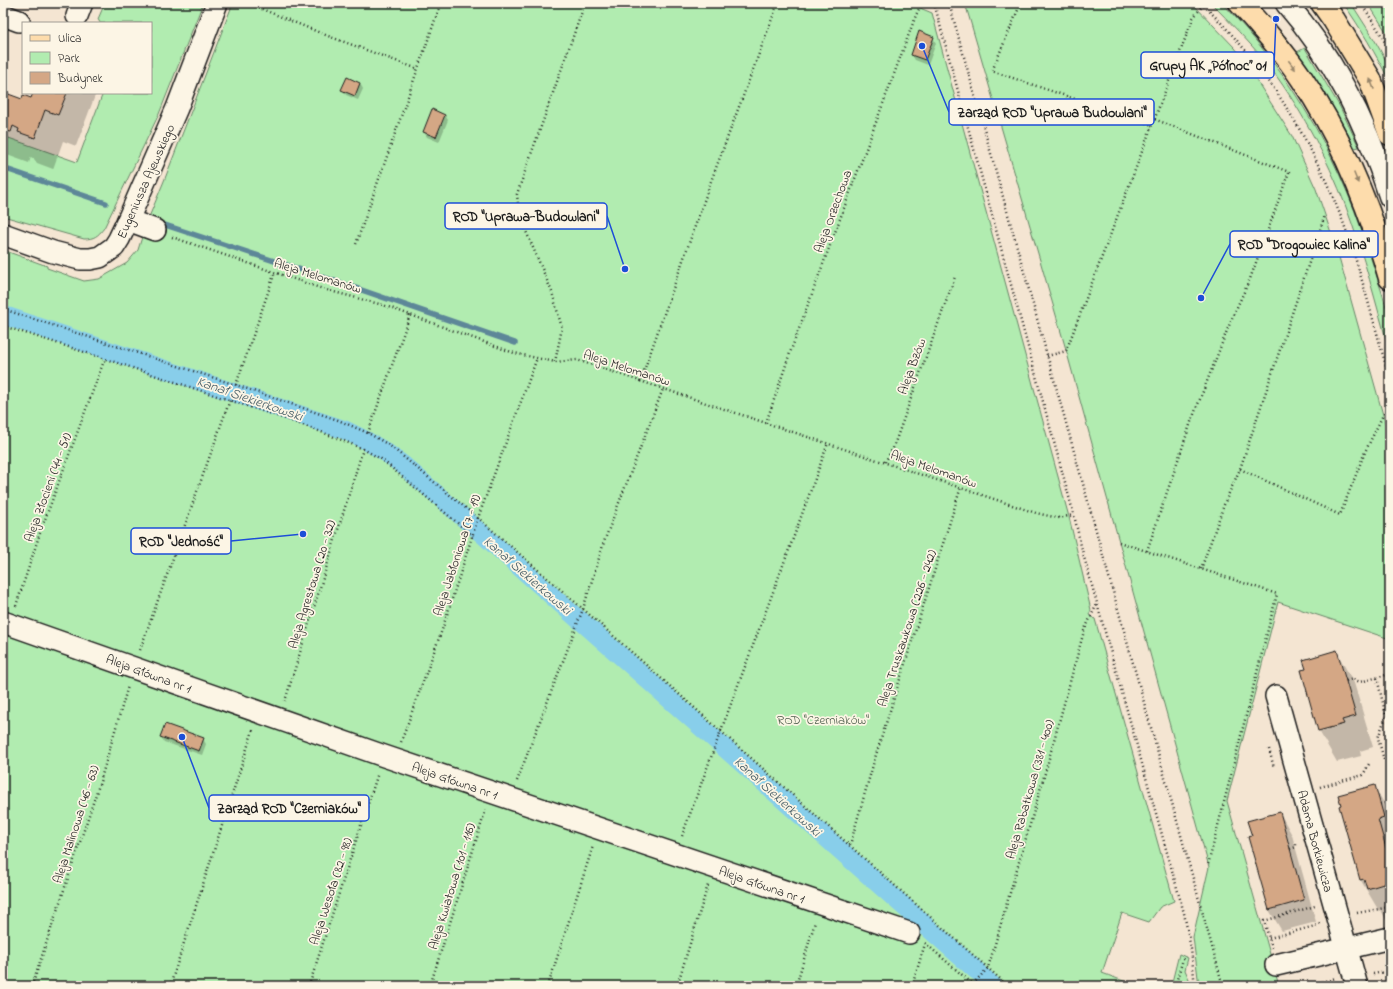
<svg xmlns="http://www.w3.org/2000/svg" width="1393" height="989" viewBox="0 0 1393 989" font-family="'Indie Flower',sans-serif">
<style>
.green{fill:#b1ecb0;stroke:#668466}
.shadow{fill:#0003}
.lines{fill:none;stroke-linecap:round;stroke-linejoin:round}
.stream{stroke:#5d8798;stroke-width:5.5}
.canal{stroke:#88ceea;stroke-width:19}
.building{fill:#d4a785;stroke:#1c1c1c}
.minor-casing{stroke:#1c1c1c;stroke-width:24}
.major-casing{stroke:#1c1c1c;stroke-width:25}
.path{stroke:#1c1c1c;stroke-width:2.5;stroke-dasharray:1 3;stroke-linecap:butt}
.minor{stroke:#fcf5e5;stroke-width:21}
.major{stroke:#fddcac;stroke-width:22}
.oneway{fill:#98866b}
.labels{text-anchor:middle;stroke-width:3.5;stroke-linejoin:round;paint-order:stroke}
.street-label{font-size:13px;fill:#1c1c1c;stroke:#fcf5e5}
.park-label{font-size:13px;fill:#495a48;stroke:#fcf5e5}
.water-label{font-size:14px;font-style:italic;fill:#425a64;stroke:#fcf5e5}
.leader{fill:none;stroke:#1d4ed8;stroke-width:1.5}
.callout-dot{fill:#1d4ed8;stroke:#fcf5e5;stroke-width:1.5}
.callout{fill:#fcf5e5;stroke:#1d4ed8;stroke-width:1.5}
.callout-label{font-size:14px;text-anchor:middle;font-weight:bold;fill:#1c1c1c}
</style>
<rect width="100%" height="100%" fill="#f4e5d2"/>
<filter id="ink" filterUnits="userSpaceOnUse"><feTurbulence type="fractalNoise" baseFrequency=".025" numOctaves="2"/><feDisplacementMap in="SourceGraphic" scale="8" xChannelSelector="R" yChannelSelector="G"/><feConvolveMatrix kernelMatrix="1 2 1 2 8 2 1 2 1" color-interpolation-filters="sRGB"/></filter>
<g filter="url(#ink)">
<g class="green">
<path d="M105,3h98l-44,111 -55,114c-6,8 -10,11 -20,11l-81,-23v-80l74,26 26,-69h48v-70h-51l-2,-4z"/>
<path d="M233,3h681l-1,2 19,8 137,504 22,93 -2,5 6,4 79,282 -14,6 -11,15 -27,-9 -20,60 35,13h-1134v-736l44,16v2l37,13 15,-2 28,-16 11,-13 4,-13 9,3 6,-15 -10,-3 17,-41z"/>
<path d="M965,3h227l43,45 20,25 -2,2 39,61 24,53 21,61 53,190v199l-112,-37 -51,199 52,185h-80l-6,-49 16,-70 -144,-521z"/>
<path d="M1211,3h11c72,73 122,163 151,262 6,19 13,38 17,58 1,9 0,20 0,30 -14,-49 -26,-98 -44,-146 -18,-48 -49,-106 -81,-146 -17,-20 -35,-39 -54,-58z"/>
<path d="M1343,3h8l23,36 16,29v14c-14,-27 -29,-54 -47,-79z"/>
<path d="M1368,3h22v35z"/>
<path d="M1305,48l35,59 19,40 -4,1c-17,-34 -36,-65 -58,-96z"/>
<path d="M1179,954l9,4 -3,12 7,16h-21z"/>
</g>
<g class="shadow">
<path d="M933,38l3,5 -8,22 -13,-5 -3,-5z"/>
<path d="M360,83l3,6 -5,11 -12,-5 -3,-5z"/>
<path d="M3,89l3,5 16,6 10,-1 1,-2 -3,-4h66l-20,53 -13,-5 -10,28 -16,-6 -3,-4 -3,-2 -2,6 -22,-8 -4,-7z"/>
<path d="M445,115l3,5 -9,22 -12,-5 -3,-5z"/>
<path d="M3,543l4,2 3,5 -6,16 -1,-1z"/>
<path d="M1336,651l18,32 19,64 -13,4 1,5 -24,6 -18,-31 -17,-60 5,-2z"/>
<path d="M161,737l42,2 3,5 -4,11 -38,-13z"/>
<path d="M1374,786l16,27v106l-4,1 -5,-10 -2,1 -19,-32z"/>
<path d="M1280,813l12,22 24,87 -34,9 -13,-21 -16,-73z"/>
</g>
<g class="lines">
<g class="stream">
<path d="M3,168l103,35"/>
<path d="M162,224l185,61 168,58"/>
</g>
<g class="canal">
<path d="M3,315l342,115 20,10 19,11 19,14 70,61"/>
<path d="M479,531l99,88"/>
<path d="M580,620l397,351"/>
<path d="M983,977l10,9"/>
</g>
</g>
<g class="building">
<path d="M919,31l15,6 -9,23 -14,-5z"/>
<path d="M347,77l13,6 -5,13 -14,-6z"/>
<path d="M3,92l19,7 1,-4 8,3 2,-5h34l-9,22 -13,-5 -10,28 -17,-6 1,-3 -6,-3 -2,6 -8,-2z"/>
<path d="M432,109l13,6 -9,22 -13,-5z"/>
<path d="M1337,650l19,66 -14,4 2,4 -26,7 -17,-61 5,-1 -3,-9z"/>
<path d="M165,724l39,14 -5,13 -39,-14z"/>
<path d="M1375,785l9,32 -6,2 8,29 4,-1v35l-23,7 -3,-10 -4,1 -21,-74 2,-1 -3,-10z"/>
<path d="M1280,812l24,88 -35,10 -21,-73 4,-1 -5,-15z"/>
</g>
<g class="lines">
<g class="minor-casing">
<g id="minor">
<path d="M1286,3c49,56 82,124 104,194"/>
<path d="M3,15l16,6"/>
<path d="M77,16l5,-13"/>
<path d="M128,220l27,10"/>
<path d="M3,234l50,18 27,7h10l10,-2 14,-10 5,-8 9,-19 49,-112 40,-105"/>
<path d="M3,622l381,134 525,177"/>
<path d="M1276,696l81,290"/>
<path d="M1276,965l114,-27"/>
</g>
</g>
<g class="major-casing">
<g id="major">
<path d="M1240,3c22,24 44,49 62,76 41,61 68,129 88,199"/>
<path d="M1322,3l12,17 36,59 20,55"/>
</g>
</g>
<g class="path">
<path d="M247,3l81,33 90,33"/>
<path d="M934,3l140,512 8,35 102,363 7,36 4,37"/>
<path d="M949,3l274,983"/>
<path d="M1021,3l-29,68 160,54"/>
<path d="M1201,3c63,59 109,134 140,214 5,12 9,25 13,37 13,42 24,84 36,126"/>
<path d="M1361,3l18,28 11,21"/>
<path d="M172,237l151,52 60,16 131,48 41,9 22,-2 459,153 22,5 16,-3"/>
<path d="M356,244l85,-241"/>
<path d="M3,309l233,76 102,35 30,13 21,12 89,73 105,91 425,377"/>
<path d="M3,326c70,22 139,45 208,68 51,17 102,33 152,55l-78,252"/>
<path d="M1047,356l19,-5 127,-333 10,-13"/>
<path d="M555,362l7,-34 -10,-36 -33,-77 -2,-21 68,-191"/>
<path d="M640,382l70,-198 68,-181"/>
<path d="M236,385l39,-113"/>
<path d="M766,423l24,-70 126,-338 6,-12"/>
<path d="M368,433l42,-118"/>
<path d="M363,449l18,10 92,77"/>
<path d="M885,462l8,-14 62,-171"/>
<path d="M1240,469l100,46 25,-63 18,-37 7,-7"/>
<path d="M1119,542l158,52 -69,271"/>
<path d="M1147,551l44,-129 41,-104 18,-39 39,-107 -135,-53"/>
<path d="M1201,569l24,-67 15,-33 85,-254"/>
<path d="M16,606l25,-76 64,-172"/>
<path d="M140,650l90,-250"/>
<path d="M1377,678l9,38 -8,22 6,22"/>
<path d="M1346,681l7,-2 7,3 30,-8"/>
<path d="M401,742l42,-115 35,-109 59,-160"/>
<path d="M1269,749l5,19"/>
<path d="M1389,758l1,2"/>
<path d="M517,781l66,-172 22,-70 58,-150"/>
<path d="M1320,787l43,-12 6,-11"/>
<path d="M1380,804l10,-2"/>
<path d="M682,836c48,-132 99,-262 146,-393"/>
<path d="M850,845l25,-87 86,-271"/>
<path d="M1385,845l5,-2"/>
<path d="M1290,849l6,-2v-3"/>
<path d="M1357,913l33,-6"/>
<path d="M1269,938l46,-12 5,-3"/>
<path d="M925,943l50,43"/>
<path d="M1272,948l-8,-27 51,-15"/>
<path d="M1373,974l17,-3"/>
<path d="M973,984l15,-16 57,-195 39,-142 13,-27"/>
<path d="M32,986l68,-204 28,-96"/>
<path d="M170,986l83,-256"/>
<path d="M309,986l69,-213"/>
<path d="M430,986l56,-177"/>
<path d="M548,986l45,-140"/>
<path d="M677,986l31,-101"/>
<path d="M796,986l19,-64"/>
<path d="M912,986l13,-42"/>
<path d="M1175,986l9,-30"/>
<path d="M1306,986l30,-8"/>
</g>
<use href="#minor" class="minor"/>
<use href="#major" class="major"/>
</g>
<defs><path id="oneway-solid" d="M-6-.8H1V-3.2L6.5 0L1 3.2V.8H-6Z"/></defs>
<g class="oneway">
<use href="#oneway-solid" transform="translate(1292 65) rotate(53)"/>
<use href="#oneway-solid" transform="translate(1372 84) rotate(-111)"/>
<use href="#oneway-solid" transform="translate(1356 178) rotate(68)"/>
</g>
</g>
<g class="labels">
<g class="street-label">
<text transform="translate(145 181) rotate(-66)" y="5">Eugeniusza Ajewskiego</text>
<text transform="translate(832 211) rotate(-70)" y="5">Aleja Orzechowa</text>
<text transform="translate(318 275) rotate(17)" y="5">Aleja Melomanów</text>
<text transform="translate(911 366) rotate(-70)" y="5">Aleja Bzów</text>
<text transform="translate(627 367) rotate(18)" y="5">Aleja Melomanów</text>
<text transform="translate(934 468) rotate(19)" y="5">Aleja Melomanów</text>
<text transform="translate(47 487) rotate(-70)" y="5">Aleja Złocieni (44 - 51)</text>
<text transform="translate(456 555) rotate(-72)" y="5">Aleja Jabłoniowa (7 - 19)</text>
<text transform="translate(311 584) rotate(-73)" y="5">Aleja Agrestowa (20 - 32)</text>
<text transform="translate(906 628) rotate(-72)" y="5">Aleja Truskawkowa (226 - 242)</text>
<text transform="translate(149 673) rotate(20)" y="5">Aleja Główna nr 1</text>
<text transform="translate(455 780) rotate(19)" y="5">Aleja Główna nr 1</text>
<text transform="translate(1029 789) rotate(-74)" y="5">Aleja Rabatkowa (381 - 400)</text>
<text transform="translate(75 824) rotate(-72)" y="5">Aleja Malinowa (46 - 63)</text>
<text transform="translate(1316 841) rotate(75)" y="5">Adama Borkiewicza</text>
<text transform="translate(762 884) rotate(19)" y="5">Aleja Główna nr 1</text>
<text transform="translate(451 886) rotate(-73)" y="5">Aleja Kwiatowa (101 - 116)</text>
<text transform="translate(330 891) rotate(-72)" y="5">Aleja Wesoła (82 - 98)</text>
</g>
<g class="park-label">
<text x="823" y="724">ROD "Czerniaków"</text>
</g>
<g class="water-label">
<text transform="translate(250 398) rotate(19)" y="5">Kanał Siekierkowski</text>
<text transform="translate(528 575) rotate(41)" y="5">Kanał Siekierkowski</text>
<text transform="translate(778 796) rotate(42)" y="5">Kanał Siekierkowski</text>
</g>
</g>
<path class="leader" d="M1276 19L1274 65M922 46L949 112M625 269L607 216M1201 298L1230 244M303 534L231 541M182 737L209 808"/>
<g class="callout-dot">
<circle cx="1276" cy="19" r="4"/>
<circle cx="922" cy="46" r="4"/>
<circle cx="625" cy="269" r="4"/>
<circle cx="1201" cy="298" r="4"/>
<circle cx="303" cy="534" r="4"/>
<circle cx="182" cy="737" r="4"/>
</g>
<g class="callout">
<rect x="1141" y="52" width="133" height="26" rx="4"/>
<rect x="949" y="99" width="205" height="26" rx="4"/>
<rect x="445" y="203" width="162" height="26" rx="4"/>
<rect x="1230" y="231" width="148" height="26" rx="4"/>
<rect x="131" y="528" width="100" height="26" rx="4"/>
<rect x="209" y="795" width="160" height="26" rx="4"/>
</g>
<g class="callout-label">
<text x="1208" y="70">Grupy AK „Północ” 01</text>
<text x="1052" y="117">Zarząd ROD "Uprawa Budowlani"</text>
<text x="526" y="221">ROD "Uprawa-Budowlani"</text>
<text x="1304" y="249">ROD "Drogowiec Kalina"</text>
<text x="181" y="546">ROD "Jedność"</text>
<text x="289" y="813">Zarząd ROD "Czerniaków"</text>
</g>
<rect width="1393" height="989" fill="none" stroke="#fcf5e5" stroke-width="16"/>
<rect x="8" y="8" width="1377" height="973" fill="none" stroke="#1c1c1c" stroke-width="1.5" filter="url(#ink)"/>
<rect x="22" y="22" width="130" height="72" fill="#fcf5e5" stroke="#a29e95"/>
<rect x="30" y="35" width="20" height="6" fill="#fddcac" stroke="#a29e95"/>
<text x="58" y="42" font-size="12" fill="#1c1c1c">Ulica</text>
<rect x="30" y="52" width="20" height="12" fill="#b1ecb0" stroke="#a29e95"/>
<text x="58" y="62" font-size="12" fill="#1c1c1c">Park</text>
<rect x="30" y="72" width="20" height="12" fill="#d4a785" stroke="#a29e95"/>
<text x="58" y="82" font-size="12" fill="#1c1c1c">Budynek</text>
</svg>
